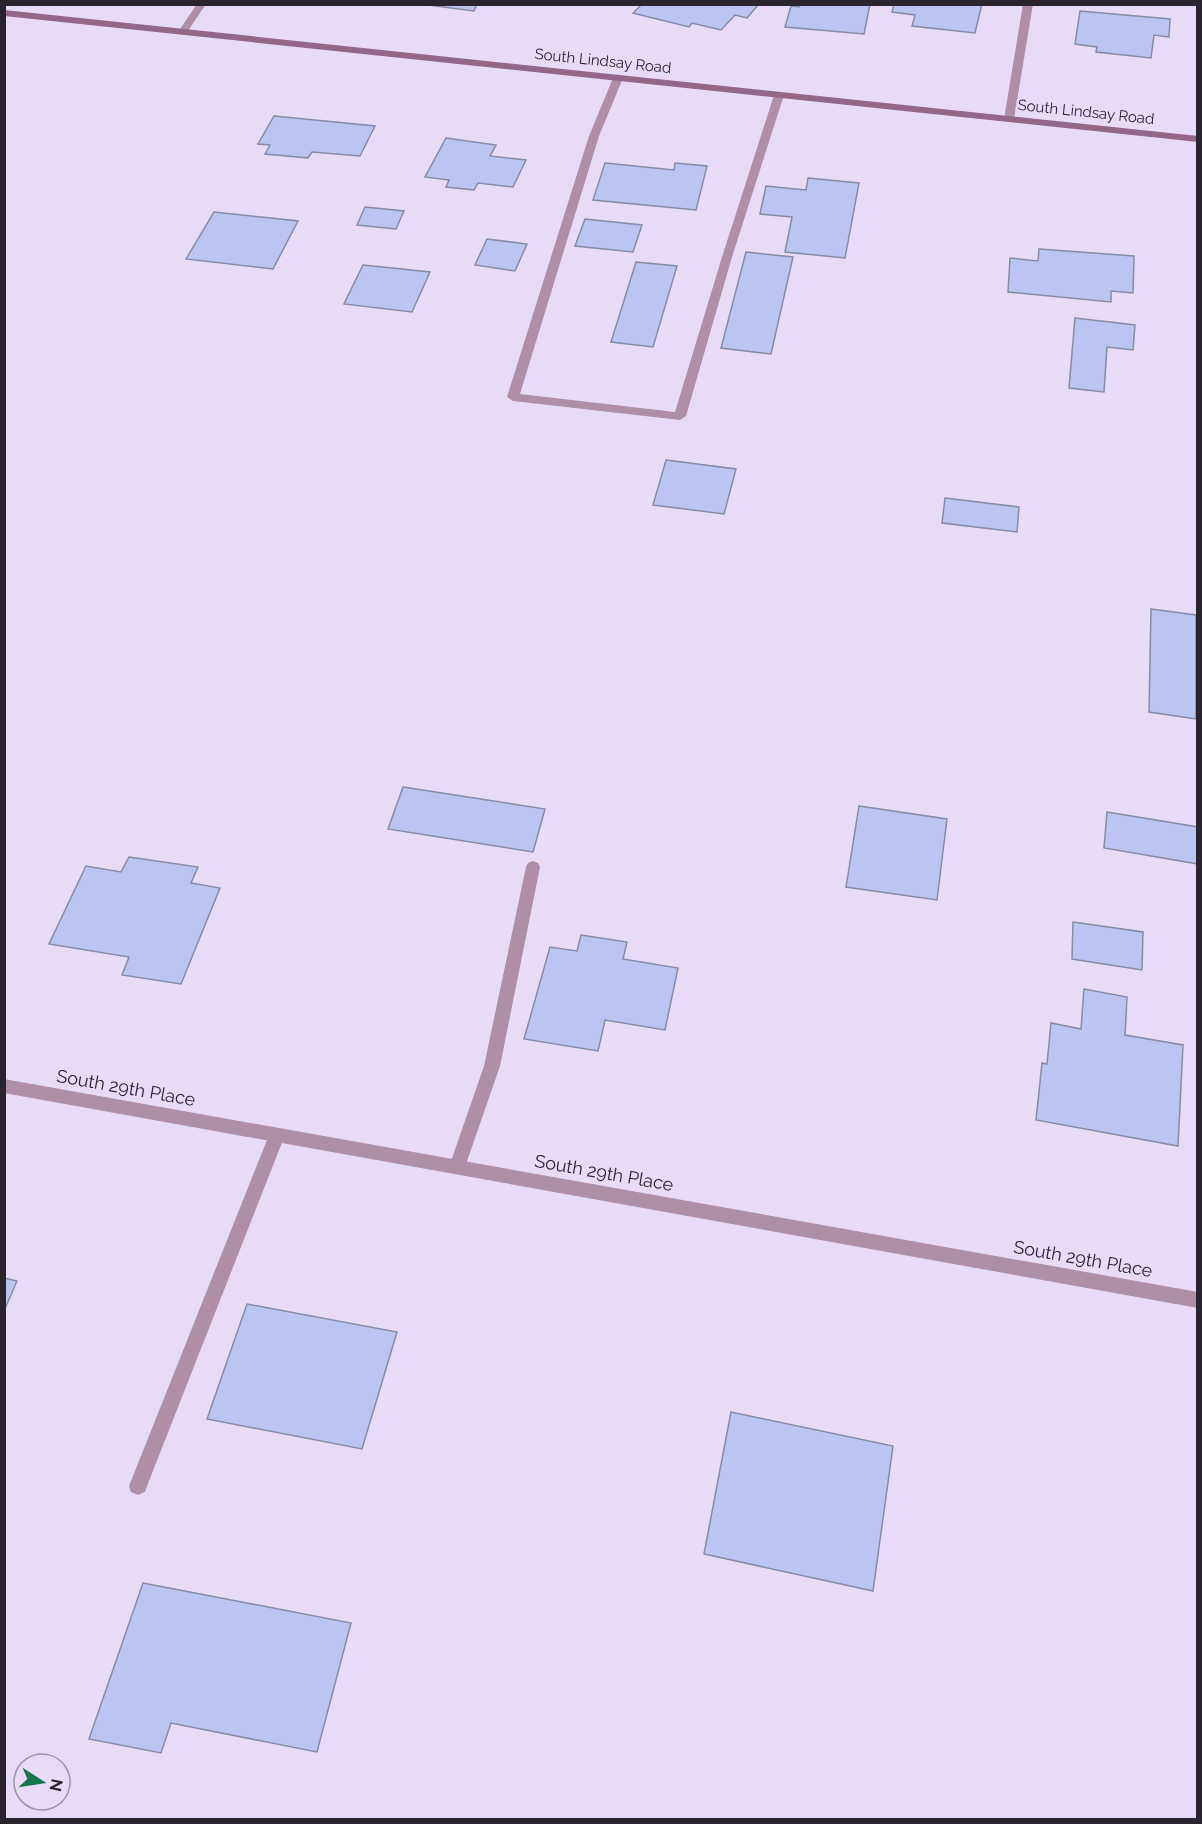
<svg xmlns="http://www.w3.org/2000/svg" width="1202" height="1824" viewBox="0 0 1202 1824" font-family="Raleway,sans-serif">
<style>
.building{fill:#bcc4f2;stroke:#868ba6;stroke-width:1.5}
.lines{fill:none;stroke-linecap:round;stroke-linejoin:round}
.lane{fill:#ae8fa6;fill-rule:evenodd}
.street{fill:#ae8fa6;fill-rule:evenodd}
.secondary{fill:#946789;fill-rule:evenodd}
.labels{text-anchor:middle;stroke-width:5;stroke-linejoin:round;paint-order:stroke}
.far-street-label{font-size:15px;fill:#29242e;stroke:#e8dbf7}
.street-label{font-size:18px;fill:#29242e;stroke:#e8dbf7}
</style>
<rect width="100%" height="100%" fill="#e8dbf7"/>
<g class="building">
<path d="M420,4h57l-3,7z"/>
<path d="M642,4h117l-12,14 -12,-3 -14,15 -29,-7 -3,4 -56,-14z"/>
<path d="M799,4h71l-6,30 -79,-7 6,-21 8,1z"/>
<path d="M894,4h88l-7,29 -63,-7 3,-11 -23,-3z"/>
<path d="M1080,11l90,8 -1,18 -15,-2 -3,23 -55,-6 1,-5 -22,-3z"/>
<path d="M274,116l101,10 -15,30 -48,-4 -4,6 -43,-4 5,-9 -12,-1z"/>
<path d="M446,138l50,7 -6,11 36,4 -13,27 -35,-4 -4,7 -28,-3 3,-7 -24,-3z"/>
<path d="M605,163l69,7 1,-7 32,3 -11,44 -103,-10z"/>
<path d="M808,178l51,5 -14,75 -60,-6 7,-35 -32,-3 6,-28 40,4z"/>
<path d="M365,207l39,4 -8,18 -39,-4z"/>
<path d="M214,212l84,9 -25,48 -87,-10z"/>
<path d="M585,219l57,6 -9,27 -58,-6z"/>
<path d="M487,239l40,5 -12,27 -40,-6z"/>
<path d="M1039,249l95,7 -1,37 -22,-2v11l-103,-10 2,-34 28,3z"/>
<path d="M746,252l47,5 -22,97 -50,-6z"/>
<path d="M636,262l41,4 -24,81 -42,-5z"/>
<path d="M363,265l67,7 -18,40 -68,-8z"/>
<path d="M1075,318l60,7 -2,25 -26,-3 -3,45 -35,-4z"/>
<path d="M666,460l70,9 -12,45 -71,-9z"/>
<path d="M945,498l74,9 -2,25 -75,-9z"/>
<path d="M1151,609l45,6v104l-47,-7z"/>
<path d="M403,787l142,22 -12,43 -145,-23z"/>
<path d="M859,806l88,13 -10,81 -91,-13z"/>
<path d="M1107,812l91,15v37l-94,-16z"/>
<path d="M129,857l69,10 -7,16 29,5 -39,96 -59,-9 7,-18 -80,-13 37,-78 35,6z"/>
<path d="M1073,922l70,10 -1,38 -70,-11z"/>
<path d="M581,935l46,7 -4,17 55,9 -13,62 -60,-10 -7,31 -74,-12 26,-92 27,4z"/>
<path d="M1084,989l43,8 -2,38 58,10 -5,101 -142,-26 6,-57 5,1 4,-41 30,6z"/>
<path d="M4,1278l13,3 -13,30z"/>
<path d="M247,1304l150,28 -35,117 -155,-30z"/>
<path d="M731,1412l162,34 -20,145 -169,-37z"/>
<path d="M143,1583l208,40 -34,129 -146,-29 -10,30 -72,-14z"/>
</g>
<g class="lines">
<g class="lane">
<path d="M618,75l5,3 -24,58 -79,258 155,18 47,-155 52,-162 5,-3 5,3 -52,162 -46,159 -6,4 -167,-19 -6,-4 82,-261 24,-58z"/>
<path d="M533,861l5,2 2,4 -40,199 -35,101 -2,5 -6,2 -6,-2 -2,-5 35,-101 42,-199 2,-4z"/>
<path d="M277,1128l6,2 2,5 -138,351 -2,6 -7,3 -7,-3 -2,-6 140,-351 2,-5z"/>
</g>
<g class="street">
<path d="M197,4h9l-20,30h-6l-2,-2z"/>
<path d="M1023,4h10l-19,115 -5,3 -5,-3z"/>
<path d="M4,1079l1194,213v16l-1194,-215z"/>
</g>
<path class="secondary" d="M4,10l1194,126v6l-1194,-126z"/>
</g>
<g class="labels">
<g class="far-street-label">
<text transform="translate(603 61) rotate(6)" y="5">South Lindsay Road</text>
<text transform="translate(1086 112) rotate(6)" y="5">South Lindsay Road</text>
</g>
<g class="street-label">
<text transform="translate(126 1088) rotate(10)" y="6">South 29th Place</text>
<text transform="translate(604 1173) rotate(10)" y="6">South 29th Place</text>
<text transform="translate(1083 1259) rotate(10)" y="6">South 29th Place</text>
</g>
</g>
<rect width="1202" height="1824" fill="none" stroke="#29242e" stroke-width="12"/>
<g transform="translate(42 1782) rotate(102)"><circle r="28" fill="#e8dbf7" stroke="#9c92a7" stroke-width="1.5"/>
<path d="M0-4.5L10 22L0 15L-10 22Z" fill="#15754b"/>
<text y="-9" font-size="16" font-weight="bold" text-anchor="middle" fill="#29242e">N</text>
</g>
</svg>
